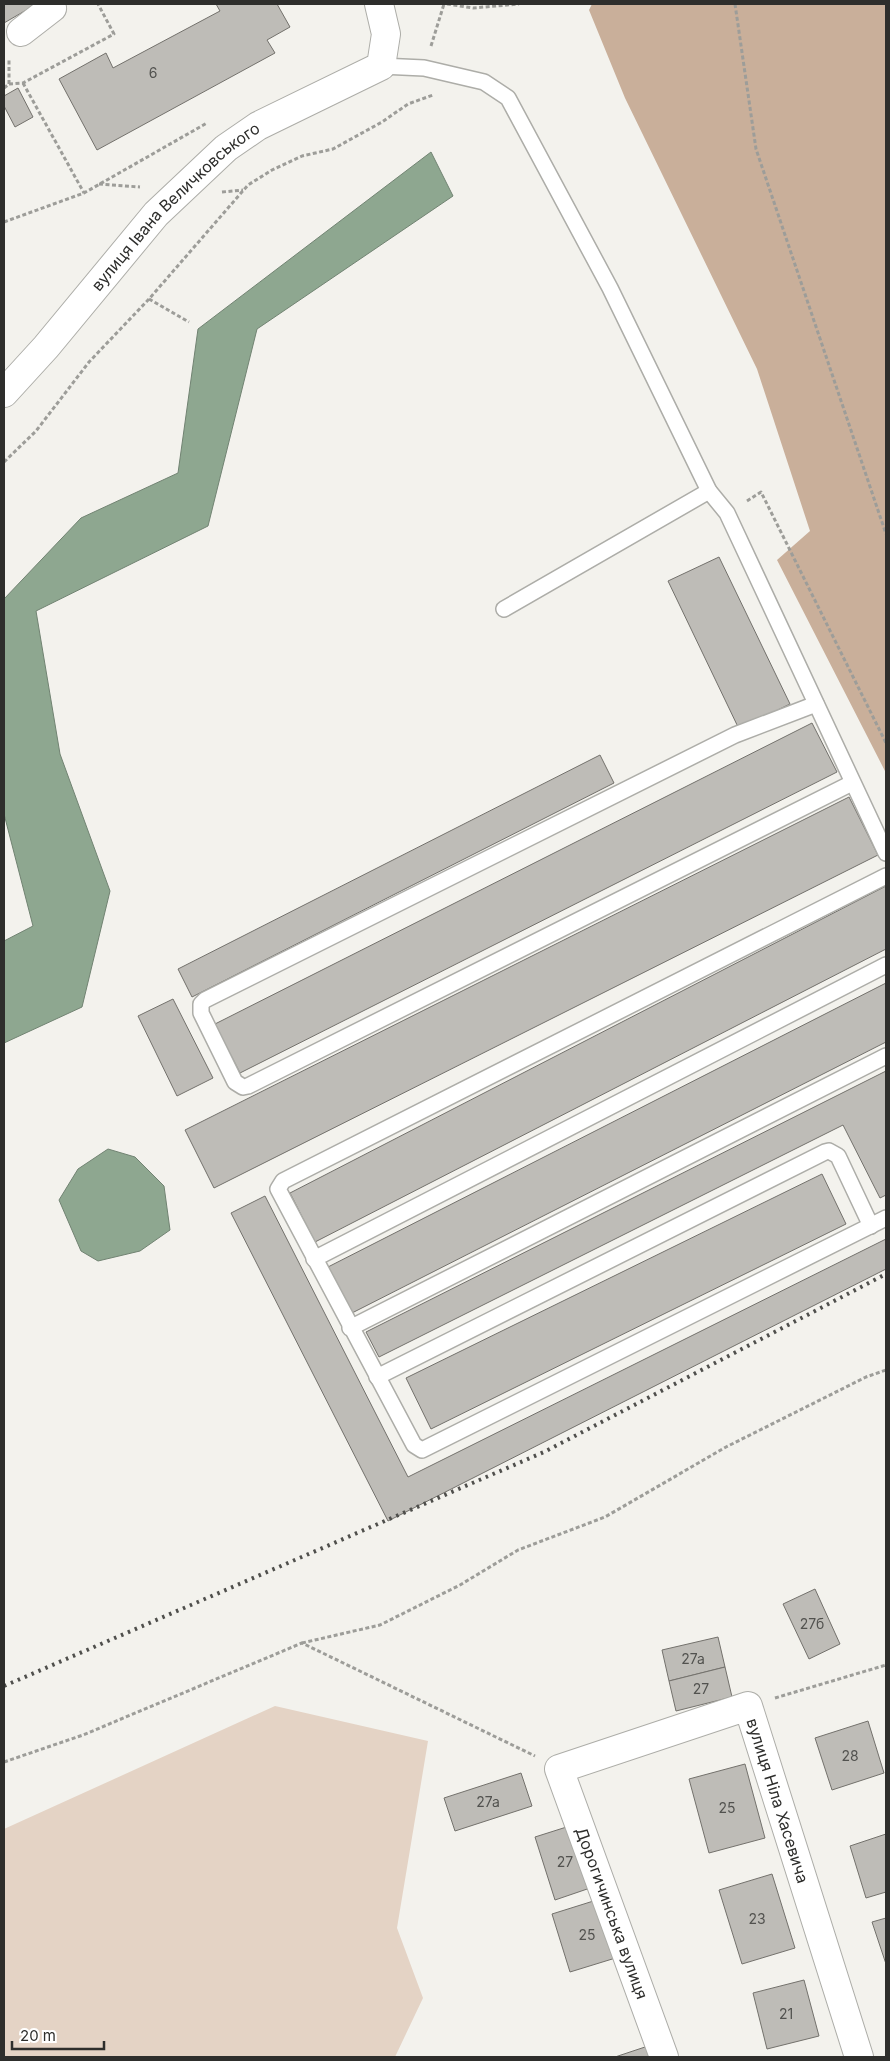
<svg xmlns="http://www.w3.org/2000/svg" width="890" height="2061" viewBox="0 0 890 2061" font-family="Inter,sans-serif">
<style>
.green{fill:#e4d3c5}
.forest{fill:#c9af9a}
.water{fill:#8ea790;stroke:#718372}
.building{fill:#bebcb7;stroke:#73716c}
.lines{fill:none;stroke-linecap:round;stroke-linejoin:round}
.service-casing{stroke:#adada8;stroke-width:18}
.minor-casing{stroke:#adada8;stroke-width:30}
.path{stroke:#9d9d99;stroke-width:3;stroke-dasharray:4 2.5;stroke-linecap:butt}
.service{stroke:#fff;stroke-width:15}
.minor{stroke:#fff;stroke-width:28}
.rail{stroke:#4f4f4c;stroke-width:4;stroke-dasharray:2.5 5;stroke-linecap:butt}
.labels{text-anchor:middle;stroke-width:5;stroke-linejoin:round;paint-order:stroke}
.number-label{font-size:14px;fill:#52524f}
.street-label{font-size:16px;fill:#2e2e2c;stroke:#fff}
</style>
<rect width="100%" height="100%" fill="#f3f2ed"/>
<path class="green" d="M275,1706l153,35 -31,187 26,70 -28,59h-391v-228z"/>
<path class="forest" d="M592,4h294v769l-109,-213 33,-29 -53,-162 -132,-271 -36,-88z"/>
<g class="water">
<path d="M431,152l22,44 -196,133 -49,197 -172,85 24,143 50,137 -28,116 -78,36v-102l29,-15 -29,-112v-215l77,-81 97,-45 20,-144z"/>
<path d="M108,1149l27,8 29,29 6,44 -30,21 -42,10 -17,-10 -22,-51 19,-31z"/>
</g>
<g class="building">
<path d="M4,4h30l1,1 -31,18z"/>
<path d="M216,4h61l13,23 -23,13 8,13 -178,97 -38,-71 47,-26 7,15 107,-57z"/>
<path d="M18,88l15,29 -18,10 -11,-21v-10z"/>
<path d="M719,557l71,147 -51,25 -71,-148z"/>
<path d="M812,723l25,49 -597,301 -25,-49z"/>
<path d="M600,755l14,28 -422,214 -14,-28z"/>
<path d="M849,797l29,58 -664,333 -29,-58z"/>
<path d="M886,886v63l-571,293 -25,-49z"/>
<path d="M886,983v59l-536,272 -24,-46z"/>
<path d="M173,999l40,79 -36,18 -39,-80z"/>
<path d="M886,1071v124l-6,3 -37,-73 -464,232 -13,-25z"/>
<path d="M822,1174l24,50 -415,205 -25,-51z"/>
<path d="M265,1196l143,281 478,-238v30l-498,252 -157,-308z"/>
<path d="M815,1589l25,55 -31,15 -26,-55z"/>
<path d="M718,1637l7,30 -56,14 -7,-31z"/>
<path d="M725,1667l7,30 -56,14 -7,-30z"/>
<path d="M868,1721l16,52 -52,17 -17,-52z"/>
<path d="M745,1764l20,74 -56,15 -20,-74z"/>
<path d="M521,1773l11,33 -77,25 -11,-33z"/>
<path d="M576,1824l20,62 -41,14 -20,-63z"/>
<path d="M886,1834v58l-20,6 -16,-52z"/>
<path d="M772,1874l23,74 -53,16 -23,-74z"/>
<path d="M603,1898l19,58 -52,16 -18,-58z"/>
<path d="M886,1918v46l-14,-42z"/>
<path d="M804,1980l15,56 -52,13 -14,-56z"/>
<path d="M654,2044l5,13h-44z"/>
</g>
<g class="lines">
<g class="service-casing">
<g id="service">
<path d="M381,66l43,2 60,14 24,16 102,190 99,203 18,22 159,340"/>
<path d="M504,609l205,-118"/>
<path d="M816,704l-81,31 -530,265 -4,4v9l34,69 8,5 5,-1 604,-303"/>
<path d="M886,876l-603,305 -5,8 136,256 8,5 464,-232"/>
<path d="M314,1259l572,-294"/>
<path d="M350,1328l536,-272"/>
<path d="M377,1377l448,-225 4,-1 9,5 33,70"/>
</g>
</g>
<g class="minor-casing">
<g id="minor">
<path d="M21,32l31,-24 -1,-4"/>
<path id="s1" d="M4,393l42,-46 110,-133 70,-66 32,-22 123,-60 5,-32 -7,-30"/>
<path id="s2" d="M664,2057l-105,-288 189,-63 111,351"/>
</g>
</g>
<g class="path">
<path d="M447,4l26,4 46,-4"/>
<path d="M735,4l21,145 130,385"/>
<path d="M431,46l13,-42"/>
<path d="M23,83l61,110"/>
<path d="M9,84l14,-1 91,-49 -16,-30"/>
<path d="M4,88l5,-4v-26"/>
<path d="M99,184l41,3"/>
<path d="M222,192l21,-2"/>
<path d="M4,222l80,-29 123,-70"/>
<path d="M149,299l40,23"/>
<path d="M4,462l32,-31 53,-69 60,-63 99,-114 24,-15 30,-14 31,-7 49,-27 26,-18 25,-9"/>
<path d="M747,501l14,-9 125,251"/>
<path d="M302,1643l78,-18 80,-40 58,-35 87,-33 121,-70 140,-70 20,-7"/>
<path d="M775,1698l111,-33"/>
<path d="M4,1762l79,-27 219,-92 233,113"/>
</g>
<use href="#service" class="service"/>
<use href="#minor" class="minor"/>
<path class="rail" d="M4,1686l540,-234 342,-178"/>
</g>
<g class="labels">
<g class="number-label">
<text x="153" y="78">6</text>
<text x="812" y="1629">27б</text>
<text x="693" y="1664">27а</text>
<text x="701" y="1694">27</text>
<text x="850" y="1761">28</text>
<text x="488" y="1807">27а</text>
<text x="727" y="1813">25</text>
<text x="565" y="1867">27</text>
<text x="757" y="1924">23</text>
<text x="587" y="1940">25</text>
<text x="786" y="2019">21</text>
</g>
<g class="street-label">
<text dy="6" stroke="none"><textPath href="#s1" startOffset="254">вулиця Івана Величковського</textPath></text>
<text dy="6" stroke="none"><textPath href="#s2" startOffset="605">вулиця Ніла Хасевича</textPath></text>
<text transform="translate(612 1913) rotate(70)" y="6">Дорогичинська вулиця</text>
</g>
</g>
<rect width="890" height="2061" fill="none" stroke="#2e2e2c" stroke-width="10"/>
<path d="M12 2041v8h92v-8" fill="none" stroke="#2e2e2c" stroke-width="2.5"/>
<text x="20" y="2041" font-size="15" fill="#2e2e2c" stroke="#ffffff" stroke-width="4" paint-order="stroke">20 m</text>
</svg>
